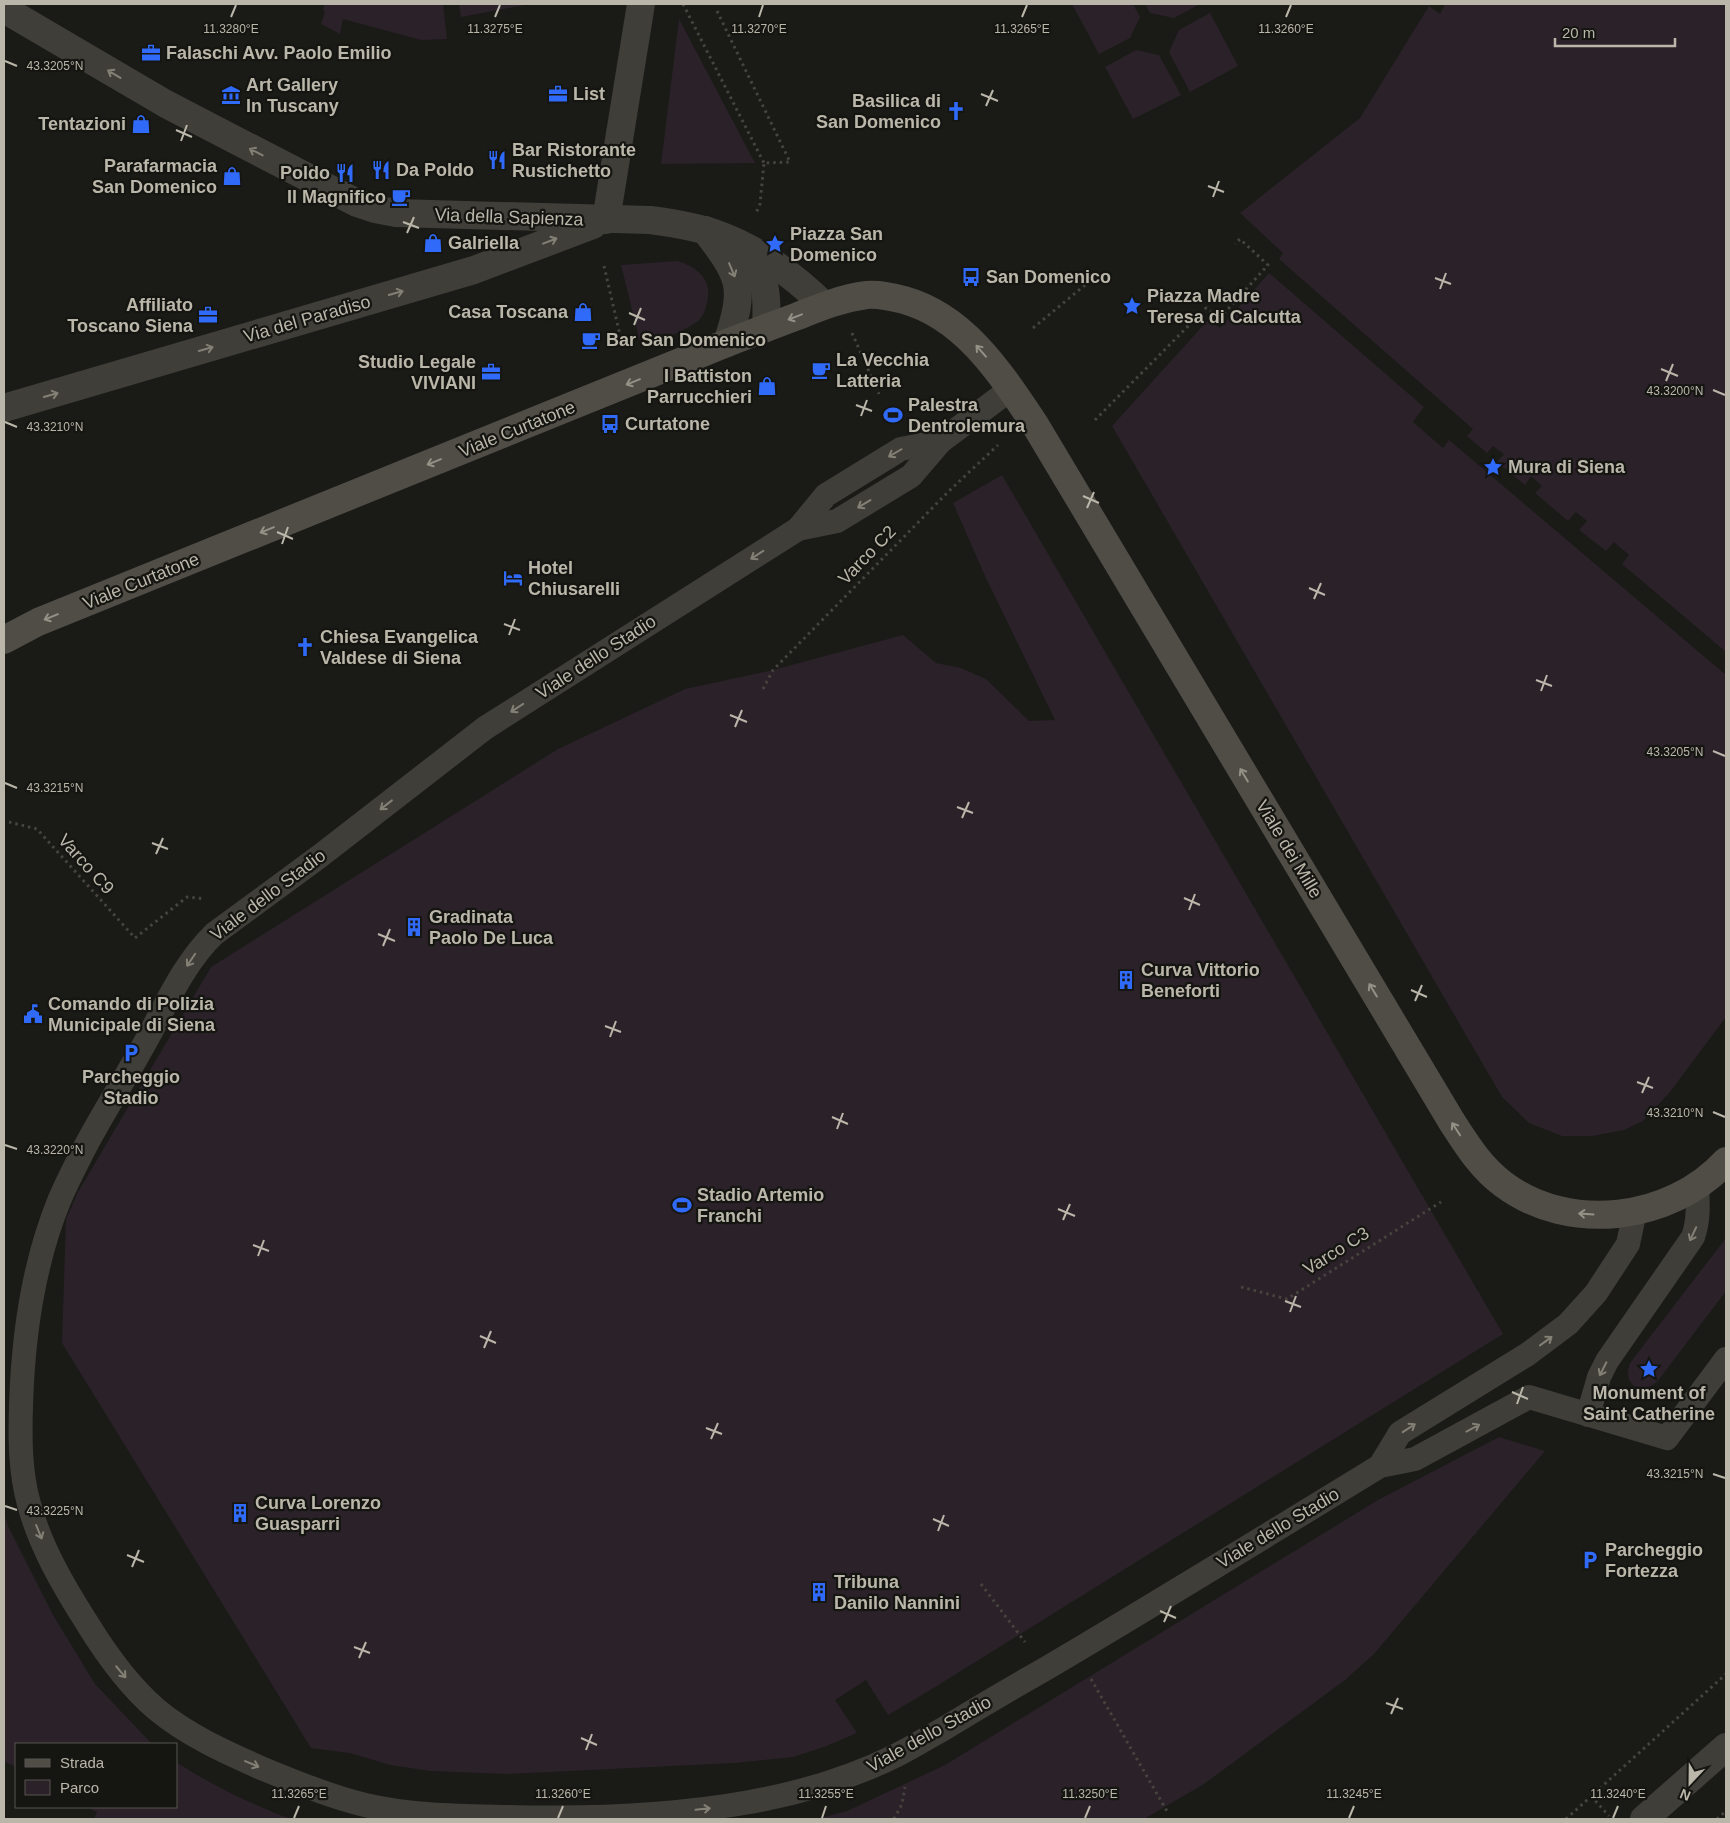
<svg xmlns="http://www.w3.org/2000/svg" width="1730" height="1823" viewBox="0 0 1730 1823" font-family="Arial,sans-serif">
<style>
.green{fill:#2a2129}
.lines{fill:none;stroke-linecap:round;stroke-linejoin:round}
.path{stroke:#46443e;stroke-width:3;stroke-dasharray:2.5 4;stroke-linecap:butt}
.lane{stroke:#3f3e38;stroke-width:24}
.street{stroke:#3f3e38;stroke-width:28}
.secondary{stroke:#4f4d46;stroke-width:28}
.oneway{stroke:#838076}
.oneway2{stroke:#959186}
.ticks{fill:none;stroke:#bab6a9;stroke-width:2}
.labels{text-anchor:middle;stroke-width:4.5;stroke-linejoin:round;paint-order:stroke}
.poi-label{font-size:18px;font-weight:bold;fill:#bab6a9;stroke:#151512;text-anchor:start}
.street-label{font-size:18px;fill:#bab6a9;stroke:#151512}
.ticks-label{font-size:12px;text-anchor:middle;fill:#bab6a9;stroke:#151512;stroke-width:4.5;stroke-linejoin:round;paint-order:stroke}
</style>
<rect width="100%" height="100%" fill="#1a1a17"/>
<g class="green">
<path d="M325,4h118l4,35 -26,1 -78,-21 -3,15 -19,-10 4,-12 -2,-2z"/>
<path d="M459,4h71l-69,13z"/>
<path d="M1072,4h61l7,13 -10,21 -31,16z"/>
<path d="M1145,4h55l-26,14 -24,-5z"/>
<path d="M1445,4h281v648l-104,-88 7,-9 -15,-13 -8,9 -27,-21 8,-9 -11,-9 -8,9 -33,-28 7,-7 -11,-10 -6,9 -28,-23 7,-8 -11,-8 -6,7 -20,-17 6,-7 -194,-170 4,-6 -43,-40 120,-95 69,-112 11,8z"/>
<path d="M1210,13l28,53 -48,26 -21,-40 10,-22z"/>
<path d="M679,19l76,144 -94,1z"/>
<path d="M1136,50l23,5 22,40 -48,24 -28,-52z"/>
<path d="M677,261c21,6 36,19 30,42 -2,9 -6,18 -15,22 -15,10 -34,15 -51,21l-20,-81z"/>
<path d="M1269,273l155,134 -11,15 30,26 6,-8 277,235v342l-56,75 -27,29 -19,9 -31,6h-31l-33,-13 -27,-26 -390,-671 97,-107 11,9z"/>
<path d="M1002,475l501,859 -576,358 -39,23 -22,-35 -31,20 22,33 -33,14 -31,10 -59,6 -227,11 -77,-3 -40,-6 -40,-12 -39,-5 -249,-405 4,-124 12,-27 133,-225 347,-218 127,-60 88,-19 130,-35 33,28 25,5 25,11 43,42 26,-1 -70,-144 -32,-73z"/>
<path d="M1726,1238v53l-69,91c-17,14 -35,3 -27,-19z"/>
<path d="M1499,1437l46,14 -171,203 -29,26 -141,104 -60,35h-327l30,-8 98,-46 433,-265z"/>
<path d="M4,1514l4,12 45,89 42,69 57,60h-136v23l-12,-6z"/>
<path d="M176,1762c39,25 73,41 115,57h-197l3,-7 -10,-5h89z"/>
</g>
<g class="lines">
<g class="path">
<path d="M683,4l81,159"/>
<path d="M717,11l73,151 -26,1 -4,41 -4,9"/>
<path d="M604,266l19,82"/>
<path d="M1033,328l63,-52"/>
<path d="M852,333l27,61"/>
<path d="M1095,420l111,-112 13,11 49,-54 -28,-26 -5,5"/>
<path d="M763,689l10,-19 176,-179 49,-46"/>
<path d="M9,822l28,7 98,109 52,-41 18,2"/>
<path d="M1241,1287l46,12 154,-97"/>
<path d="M981,1584l44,58"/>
<path d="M1091,1679l77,134"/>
<path d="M1591,1796l18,20"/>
<path d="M894,1819l8,-15 3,-17"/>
<path d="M1566,1819l160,-145"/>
<path d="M1717,1819l9,-8"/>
</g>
<g class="lane">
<path d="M941,441l-40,8 -75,46 -28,34 -313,199 -165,128 -106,78c-34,33 -52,81 -76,121 -18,32 -38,63 -55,96 -8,16 -17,33 -24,50 -26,64 -36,135 -38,205 -1,33 -1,66 8,98 11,42 35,83 58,119 19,31 41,62 69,86 31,26 69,43 105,59 34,14 68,28 104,37 46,11 96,11 143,12 80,2 163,-1 242,-15 50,-9 101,-24 147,-47 16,-8 32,-18 48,-27 31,-19 63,-38 95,-56 114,-67 227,-137 340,-206l35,-7 114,-62 138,41 59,-79"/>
<path d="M798,529l39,-8 74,-45 30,-35 70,-52"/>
<path d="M1588,1415l11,-38 8,-16 86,-124c6,-17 5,-33 4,-50"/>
<path d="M1380,1466l20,-33 128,-79 40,-30 28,-31 32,-49 7,-33"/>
</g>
<g class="street">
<path d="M4,9l162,95 191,99 18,6 21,4 254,7c24,3 49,7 72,16 37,14 74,42 102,69"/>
<path d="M606,220l35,-216"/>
<path d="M705,230c36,47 41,56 22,113"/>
<path d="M745,248c21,34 23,40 21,80"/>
<path d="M4,408l470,-138 119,-45"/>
<path d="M1644,1819l82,-72"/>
</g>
<path class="secondary" d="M4,640l34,-18 689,-279c23,-9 47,-18 71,-27 22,-9 45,-18 69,-21 13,-1 25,2 37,5 61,17 97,74 130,123l418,699c15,23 29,46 51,62 66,50 168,37 223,-23"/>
</g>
<defs><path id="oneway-shaft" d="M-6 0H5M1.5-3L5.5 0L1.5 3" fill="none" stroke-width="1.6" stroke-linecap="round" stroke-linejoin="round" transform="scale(1.25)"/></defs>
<g class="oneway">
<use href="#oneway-shaft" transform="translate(114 74) rotate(-149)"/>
<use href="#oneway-shaft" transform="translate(256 152) rotate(-153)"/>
<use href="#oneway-shaft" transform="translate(550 241) rotate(-21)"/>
<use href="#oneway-shaft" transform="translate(732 270) rotate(67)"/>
<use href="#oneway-shaft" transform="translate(396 293) rotate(-16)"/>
<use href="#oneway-shaft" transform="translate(206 349) rotate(-16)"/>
<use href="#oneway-shaft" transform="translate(51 395) rotate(-16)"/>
<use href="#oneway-shaft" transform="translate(895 453) rotate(150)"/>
<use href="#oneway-shaft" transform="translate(864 504) rotate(149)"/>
<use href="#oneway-shaft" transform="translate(757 555) rotate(147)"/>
<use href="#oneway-shaft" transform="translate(517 708) rotate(147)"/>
<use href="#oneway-shaft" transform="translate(386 805) rotate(142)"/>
<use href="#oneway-shaft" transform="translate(191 960) rotate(124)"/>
<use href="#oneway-shaft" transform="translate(1693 1234) rotate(115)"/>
<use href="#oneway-shaft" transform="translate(1546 1341) rotate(-36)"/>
<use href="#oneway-shaft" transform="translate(1603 1369) rotate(117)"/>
<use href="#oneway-shaft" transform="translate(1409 1428) rotate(-33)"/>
<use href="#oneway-shaft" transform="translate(1473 1428) rotate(-28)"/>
<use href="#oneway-shaft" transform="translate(39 1532) rotate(68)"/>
<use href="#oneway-shaft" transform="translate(121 1672) rotate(50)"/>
<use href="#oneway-shaft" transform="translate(252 1764) rotate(23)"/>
<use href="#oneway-shaft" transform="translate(703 1809) rotate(-6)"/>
</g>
<g class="oneway2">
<use href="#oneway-shaft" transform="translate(795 317) rotate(159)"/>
<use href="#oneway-shaft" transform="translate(981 351) rotate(-131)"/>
<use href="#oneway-shaft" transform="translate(633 382) rotate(158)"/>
<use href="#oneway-shaft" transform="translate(434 462) rotate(158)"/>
<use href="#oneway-shaft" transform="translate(267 530) rotate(158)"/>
<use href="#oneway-shaft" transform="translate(51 617) rotate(158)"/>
<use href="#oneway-shaft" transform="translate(1244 775) rotate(-121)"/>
<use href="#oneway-shaft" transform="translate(1373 990) rotate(-121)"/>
<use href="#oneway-shaft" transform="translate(1456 1129) rotate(-123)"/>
<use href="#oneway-shaft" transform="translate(1586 1214) rotate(-176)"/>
</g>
<path class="ticks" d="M231,17l5,-12M495,17l5,-12M759,17l4,-12M1022,17l5,-12M1286,17l5,-12M5,61l12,5M981,94l17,7M986,106l7,-16M176,130l16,7M181,141l6,-16M1208,186l16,6M1213,197l6,-16M403,222l16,6M407,233l7,-16M1435,278l16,6M1440,289l6,-16M629,313l16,7M634,325l7,-17M1661,369l17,7M1666,381l7,-17M1713,390l12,5M856,405l16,6M861,416l6,-16M5,422l12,5M1083,496l16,7M1087,508l7,-16M277,532l16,7M282,544l6,-17M1309,588l16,7M1314,599l7,-16M504,624l16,6M509,635l6,-16M1536,680l16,6M1541,691l6,-16M730,715l17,7M735,727l7,-17M1713,751l12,5M5,783l12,5M957,807l16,6M962,818l7,-16M152,843l16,6M156,854l7,-16M1184,898l16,7M1189,910l6,-16M378,934l17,7M383,946l7,-17M1411,990l16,7M1415,1001l7,-16M605,1026l16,6M610,1037l6,-16M1637,1082l16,6M1642,1093l7,-16M1713,1112l12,5M832,1117l16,7M837,1129l6,-16M5,1145l12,4M1058,1209l17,7M1063,1220l7,-16M253,1245l16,6M258,1256l6,-16M1285,1301l16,6M1290,1312l6,-16M480,1336l16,7M484,1348l7,-17M1512,1392l16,7M1517,1404l6,-17M706,1428l16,6M711,1439l7,-16M1713,1474l12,4M5,1506l12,4M933,1519l16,7M938,1531l6,-16M127,1555l17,7M132,1567l7,-17M1160,1611l16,7M1164,1622l7,-16M354,1647l16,6M359,1658l7,-16M1386,1703l17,6M1391,1714l7,-16M581,1738l16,7M586,1750l6,-16M294,1818l5,-12M558,1818l5,-12M822,1818l4,-12M1085,1818l5,-12M1349,1818l5,-12M1613,1818l5,-12"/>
<defs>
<g id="office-bare" transform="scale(1.5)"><path d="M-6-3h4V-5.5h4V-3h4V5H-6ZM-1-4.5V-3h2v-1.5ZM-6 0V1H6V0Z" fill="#306af9" stroke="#151512" stroke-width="2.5" paint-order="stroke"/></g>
<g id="museum-bare" transform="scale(1.5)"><path d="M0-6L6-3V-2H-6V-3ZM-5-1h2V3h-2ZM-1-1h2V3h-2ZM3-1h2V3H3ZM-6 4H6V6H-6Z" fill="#306af9" stroke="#151512" stroke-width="2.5" paint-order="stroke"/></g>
<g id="church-bare" transform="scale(1.5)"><path d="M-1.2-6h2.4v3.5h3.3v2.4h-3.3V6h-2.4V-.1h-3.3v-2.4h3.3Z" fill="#306af9" stroke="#151512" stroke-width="2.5" paint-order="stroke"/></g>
<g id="shop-bare" transform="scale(1.5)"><path d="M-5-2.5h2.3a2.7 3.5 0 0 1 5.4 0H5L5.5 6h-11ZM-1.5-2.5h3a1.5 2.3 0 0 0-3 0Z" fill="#306af9" stroke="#151512" stroke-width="2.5" paint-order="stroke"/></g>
<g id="restaurant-bare" transform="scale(1.5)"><path d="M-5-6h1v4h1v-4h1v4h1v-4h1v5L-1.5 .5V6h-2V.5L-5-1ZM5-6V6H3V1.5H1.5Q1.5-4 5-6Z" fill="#306af9" stroke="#151512" stroke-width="2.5" paint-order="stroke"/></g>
<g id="cafe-bare" transform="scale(1.5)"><path d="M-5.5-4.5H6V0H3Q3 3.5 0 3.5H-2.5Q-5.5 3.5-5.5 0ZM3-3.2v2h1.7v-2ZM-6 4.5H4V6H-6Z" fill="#306af9" stroke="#151512" stroke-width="2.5" paint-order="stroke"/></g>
<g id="sight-bare" transform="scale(1.5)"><path d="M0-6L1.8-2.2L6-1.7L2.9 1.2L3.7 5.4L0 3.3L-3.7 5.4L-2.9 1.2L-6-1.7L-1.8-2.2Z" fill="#306af9" stroke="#151512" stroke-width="2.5" paint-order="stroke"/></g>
<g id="bus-bare" transform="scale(1.5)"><path d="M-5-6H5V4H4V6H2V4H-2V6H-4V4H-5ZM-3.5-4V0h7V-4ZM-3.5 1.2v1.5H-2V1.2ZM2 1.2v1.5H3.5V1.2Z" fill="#306af9" stroke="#151512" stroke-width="2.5" paint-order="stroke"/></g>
<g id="stadium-bare" transform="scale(1.5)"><path d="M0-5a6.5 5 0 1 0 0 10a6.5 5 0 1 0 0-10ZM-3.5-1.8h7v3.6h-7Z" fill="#306af9" stroke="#151512" stroke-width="2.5" paint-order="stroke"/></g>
<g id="hotel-bare" transform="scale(1.5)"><path d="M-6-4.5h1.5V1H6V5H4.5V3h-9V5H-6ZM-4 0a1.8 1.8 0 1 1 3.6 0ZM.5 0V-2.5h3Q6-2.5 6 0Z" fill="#306af9" stroke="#151512" stroke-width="2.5" paint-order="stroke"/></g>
<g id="building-bare" transform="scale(1.5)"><path d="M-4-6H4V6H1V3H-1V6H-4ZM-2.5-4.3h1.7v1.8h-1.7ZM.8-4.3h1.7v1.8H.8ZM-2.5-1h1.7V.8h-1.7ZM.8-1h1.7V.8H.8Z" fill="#306af9" stroke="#151512" stroke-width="2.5" paint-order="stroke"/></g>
<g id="civic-bare" transform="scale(1.5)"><path d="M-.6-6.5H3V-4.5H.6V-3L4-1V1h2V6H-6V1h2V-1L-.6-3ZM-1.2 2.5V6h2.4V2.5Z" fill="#306af9" stroke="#151512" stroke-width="2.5" paint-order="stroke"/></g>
<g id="parking-bare" transform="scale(1.5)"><path d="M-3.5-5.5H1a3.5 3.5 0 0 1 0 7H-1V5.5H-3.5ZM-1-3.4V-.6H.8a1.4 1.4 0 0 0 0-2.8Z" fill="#306af9" stroke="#151512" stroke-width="2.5" paint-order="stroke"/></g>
</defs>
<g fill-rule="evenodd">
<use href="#office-bare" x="151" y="53"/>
<use href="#office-bare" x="558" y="94"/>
<use href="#museum-bare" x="231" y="95"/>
<use href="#church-bare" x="956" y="111"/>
<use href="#shop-bare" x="141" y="124"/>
<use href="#restaurant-bare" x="497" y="160"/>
<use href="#restaurant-bare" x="381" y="170"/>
<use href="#restaurant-bare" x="345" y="173"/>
<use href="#shop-bare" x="232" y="176"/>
<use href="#cafe-bare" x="401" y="197"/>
<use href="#shop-bare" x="433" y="243"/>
<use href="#sight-bare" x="775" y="244"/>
<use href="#bus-bare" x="971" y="277"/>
<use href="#sight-bare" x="1132" y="306"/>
<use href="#shop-bare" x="583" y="312"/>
<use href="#office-bare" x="208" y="315"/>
<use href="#cafe-bare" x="591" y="340"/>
<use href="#cafe-bare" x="821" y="370"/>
<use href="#office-bare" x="491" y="372"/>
<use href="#shop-bare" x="767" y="386"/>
<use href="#stadium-bare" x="893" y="415"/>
<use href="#bus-bare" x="610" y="424"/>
<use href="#sight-bare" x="1493" y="467"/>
<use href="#hotel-bare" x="513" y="578"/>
<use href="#church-bare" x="305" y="647"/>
<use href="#building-bare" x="414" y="927"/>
<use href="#building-bare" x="1126" y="980"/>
<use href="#civic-bare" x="33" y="1014"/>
<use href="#parking-bare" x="131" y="1053"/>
<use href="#stadium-bare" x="682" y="1205"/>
<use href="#sight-bare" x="1649" y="1369"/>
<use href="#building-bare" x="240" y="1513"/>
<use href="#parking-bare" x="1590" y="1560"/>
<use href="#building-bare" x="819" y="1592"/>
</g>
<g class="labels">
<g class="poi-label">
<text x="166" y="59">Falaschi Avv. Paolo Emilio</text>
<text x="246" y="91">Art Gallery<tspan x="246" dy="21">In Tuscany</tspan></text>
<text x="573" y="100">List</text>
<text x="941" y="107" text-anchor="end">Basilica di<tspan x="941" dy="21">San Domenico</tspan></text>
<text x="126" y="130" text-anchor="end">Tentazioni</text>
<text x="512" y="156">Bar Ristorante<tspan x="512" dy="21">Rustichetto</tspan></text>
<text x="217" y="172" text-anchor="end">Parafarmacia<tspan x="217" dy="21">San Domenico</tspan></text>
<text x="396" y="176">Da Poldo</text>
<text x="330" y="179" text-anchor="end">Poldo</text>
<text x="386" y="203" text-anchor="end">Il Magnifico</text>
<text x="790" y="240">Piazza San<tspan x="790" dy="21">Domenico</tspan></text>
<text x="448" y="249">Galriella</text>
<text x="986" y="283">San Domenico</text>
<text x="1147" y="302">Piazza Madre<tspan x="1147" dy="21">Teresa di Calcutta</tspan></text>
<text x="193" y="311" text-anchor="end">Affiliato<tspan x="193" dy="21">Toscano Siena</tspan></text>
<text x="568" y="318" text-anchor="end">Casa Toscana</text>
<text x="606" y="346">Bar San Domenico</text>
<text x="836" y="366">La Vecchia<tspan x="836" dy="21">Latteria</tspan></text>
<text x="476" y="368" text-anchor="end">Studio Legale<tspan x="476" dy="21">VIVIANI</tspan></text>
<text x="752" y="382" text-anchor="end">I Battiston<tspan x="752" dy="21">Parrucchieri</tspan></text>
<text x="908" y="411">Palestra<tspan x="908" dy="21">Dentrolemura</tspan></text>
<text x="625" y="430">Curtatone</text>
<text x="1508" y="473">Mura di Siena</text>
<text x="528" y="574">Hotel<tspan x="528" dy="21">Chiusarelli</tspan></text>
<text x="320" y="643">Chiesa Evangelica<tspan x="320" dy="21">Valdese di Siena</tspan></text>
<text x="429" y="923">Gradinata<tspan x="429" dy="21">Paolo De Luca</tspan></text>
<text x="1141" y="976">Curva Vittorio<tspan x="1141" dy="21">Beneforti</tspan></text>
<text x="48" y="1010">Comando di Polizia<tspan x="48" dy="21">Municipale di Siena</tspan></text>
<text x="131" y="1083" text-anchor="middle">Parcheggio<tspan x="131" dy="21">Stadio</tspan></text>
<text x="697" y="1201">Stadio Artemio<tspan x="697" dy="21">Franchi</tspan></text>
<text x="1649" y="1399" text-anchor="middle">Monument of<tspan x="1649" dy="21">Saint Catherine</tspan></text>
<text x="255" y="1509">Curva Lorenzo<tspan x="255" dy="21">Guasparri</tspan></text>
<text x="1605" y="1556">Parcheggio<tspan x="1605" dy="21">Fortezza</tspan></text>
<text x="834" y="1588">Tribuna<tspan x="834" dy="21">Danilo Nannini</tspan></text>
</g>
<g class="street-label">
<text transform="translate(509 217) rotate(2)" y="6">Via della Sapienza</text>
<text transform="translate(307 319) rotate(-16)" y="6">Via del Paradiso</text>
<text transform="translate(517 429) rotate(-22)" y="6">Viale Curtatone</text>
<text transform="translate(867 555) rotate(-46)" y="6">Varco C2</text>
<text transform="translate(141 581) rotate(-22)" y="6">Viale Curtatone</text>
<text transform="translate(596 657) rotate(-33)" y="6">Viale dello Stadio</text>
<text transform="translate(1289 849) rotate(59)" y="6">Viale dei Mille</text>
<text transform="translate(86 864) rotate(48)" y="6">Varco C9</text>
<text transform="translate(268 895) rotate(-37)" y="6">Viale dello Stadio</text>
<text transform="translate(1336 1251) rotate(-32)" y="6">Varco C3</text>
<text transform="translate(1278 1528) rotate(-31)" y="6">Viale dello Stadio</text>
<text transform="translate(929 1734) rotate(-29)" y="6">Viale dello Stadio</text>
</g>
</g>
<g class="ticks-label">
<text x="231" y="33">11.3280°E</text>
<text x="495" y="33">11.3275°E</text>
<text x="759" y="33">11.3270°E</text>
<text x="1022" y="33">11.3265°E</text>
<text x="1286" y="33">11.3260°E</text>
<text x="55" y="70">43.3205°N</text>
<text x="1675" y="395">43.3200°N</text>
<text x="55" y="431">43.3210°N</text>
<text x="1675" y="756">43.3205°N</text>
<text x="55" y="792">43.3215°N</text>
<text x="1675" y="1117">43.3210°N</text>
<text x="55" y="1154">43.3220°N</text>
<text x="1675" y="1478">43.3215°N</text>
<text x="55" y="1515">43.3225°N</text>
<text x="299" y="1798">11.3265°E</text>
<text x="563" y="1798">11.3260°E</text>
<text x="826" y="1798">11.3255°E</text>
<text x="1090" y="1798">11.3250°E</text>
<text x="1354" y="1798">11.3245°E</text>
<text x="1618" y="1798">11.3240°E</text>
</g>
<rect width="1730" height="1823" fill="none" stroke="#bab6a9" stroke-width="10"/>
<rect x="15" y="1743" width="162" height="65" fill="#151512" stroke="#57554e"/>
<rect x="25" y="1759" width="25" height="8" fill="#4f4d46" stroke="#57554e"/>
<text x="60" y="1768" font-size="15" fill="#bab6a9">Strada</text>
<rect x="25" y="1780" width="25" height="15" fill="#2a2129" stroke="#57554e"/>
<text x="60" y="1793" font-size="15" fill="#bab6a9">Parco</text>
<g transform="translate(1690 1783) rotate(202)" stroke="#151512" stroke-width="4" paint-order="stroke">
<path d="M0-4L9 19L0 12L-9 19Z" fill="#bab6a9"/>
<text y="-8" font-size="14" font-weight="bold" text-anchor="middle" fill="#bab6a9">N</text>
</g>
<path d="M1555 38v8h120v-8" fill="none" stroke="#bab6a9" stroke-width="2.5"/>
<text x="1562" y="38" font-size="15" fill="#bab6a9" stroke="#151512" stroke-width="4" paint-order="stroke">20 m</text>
</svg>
